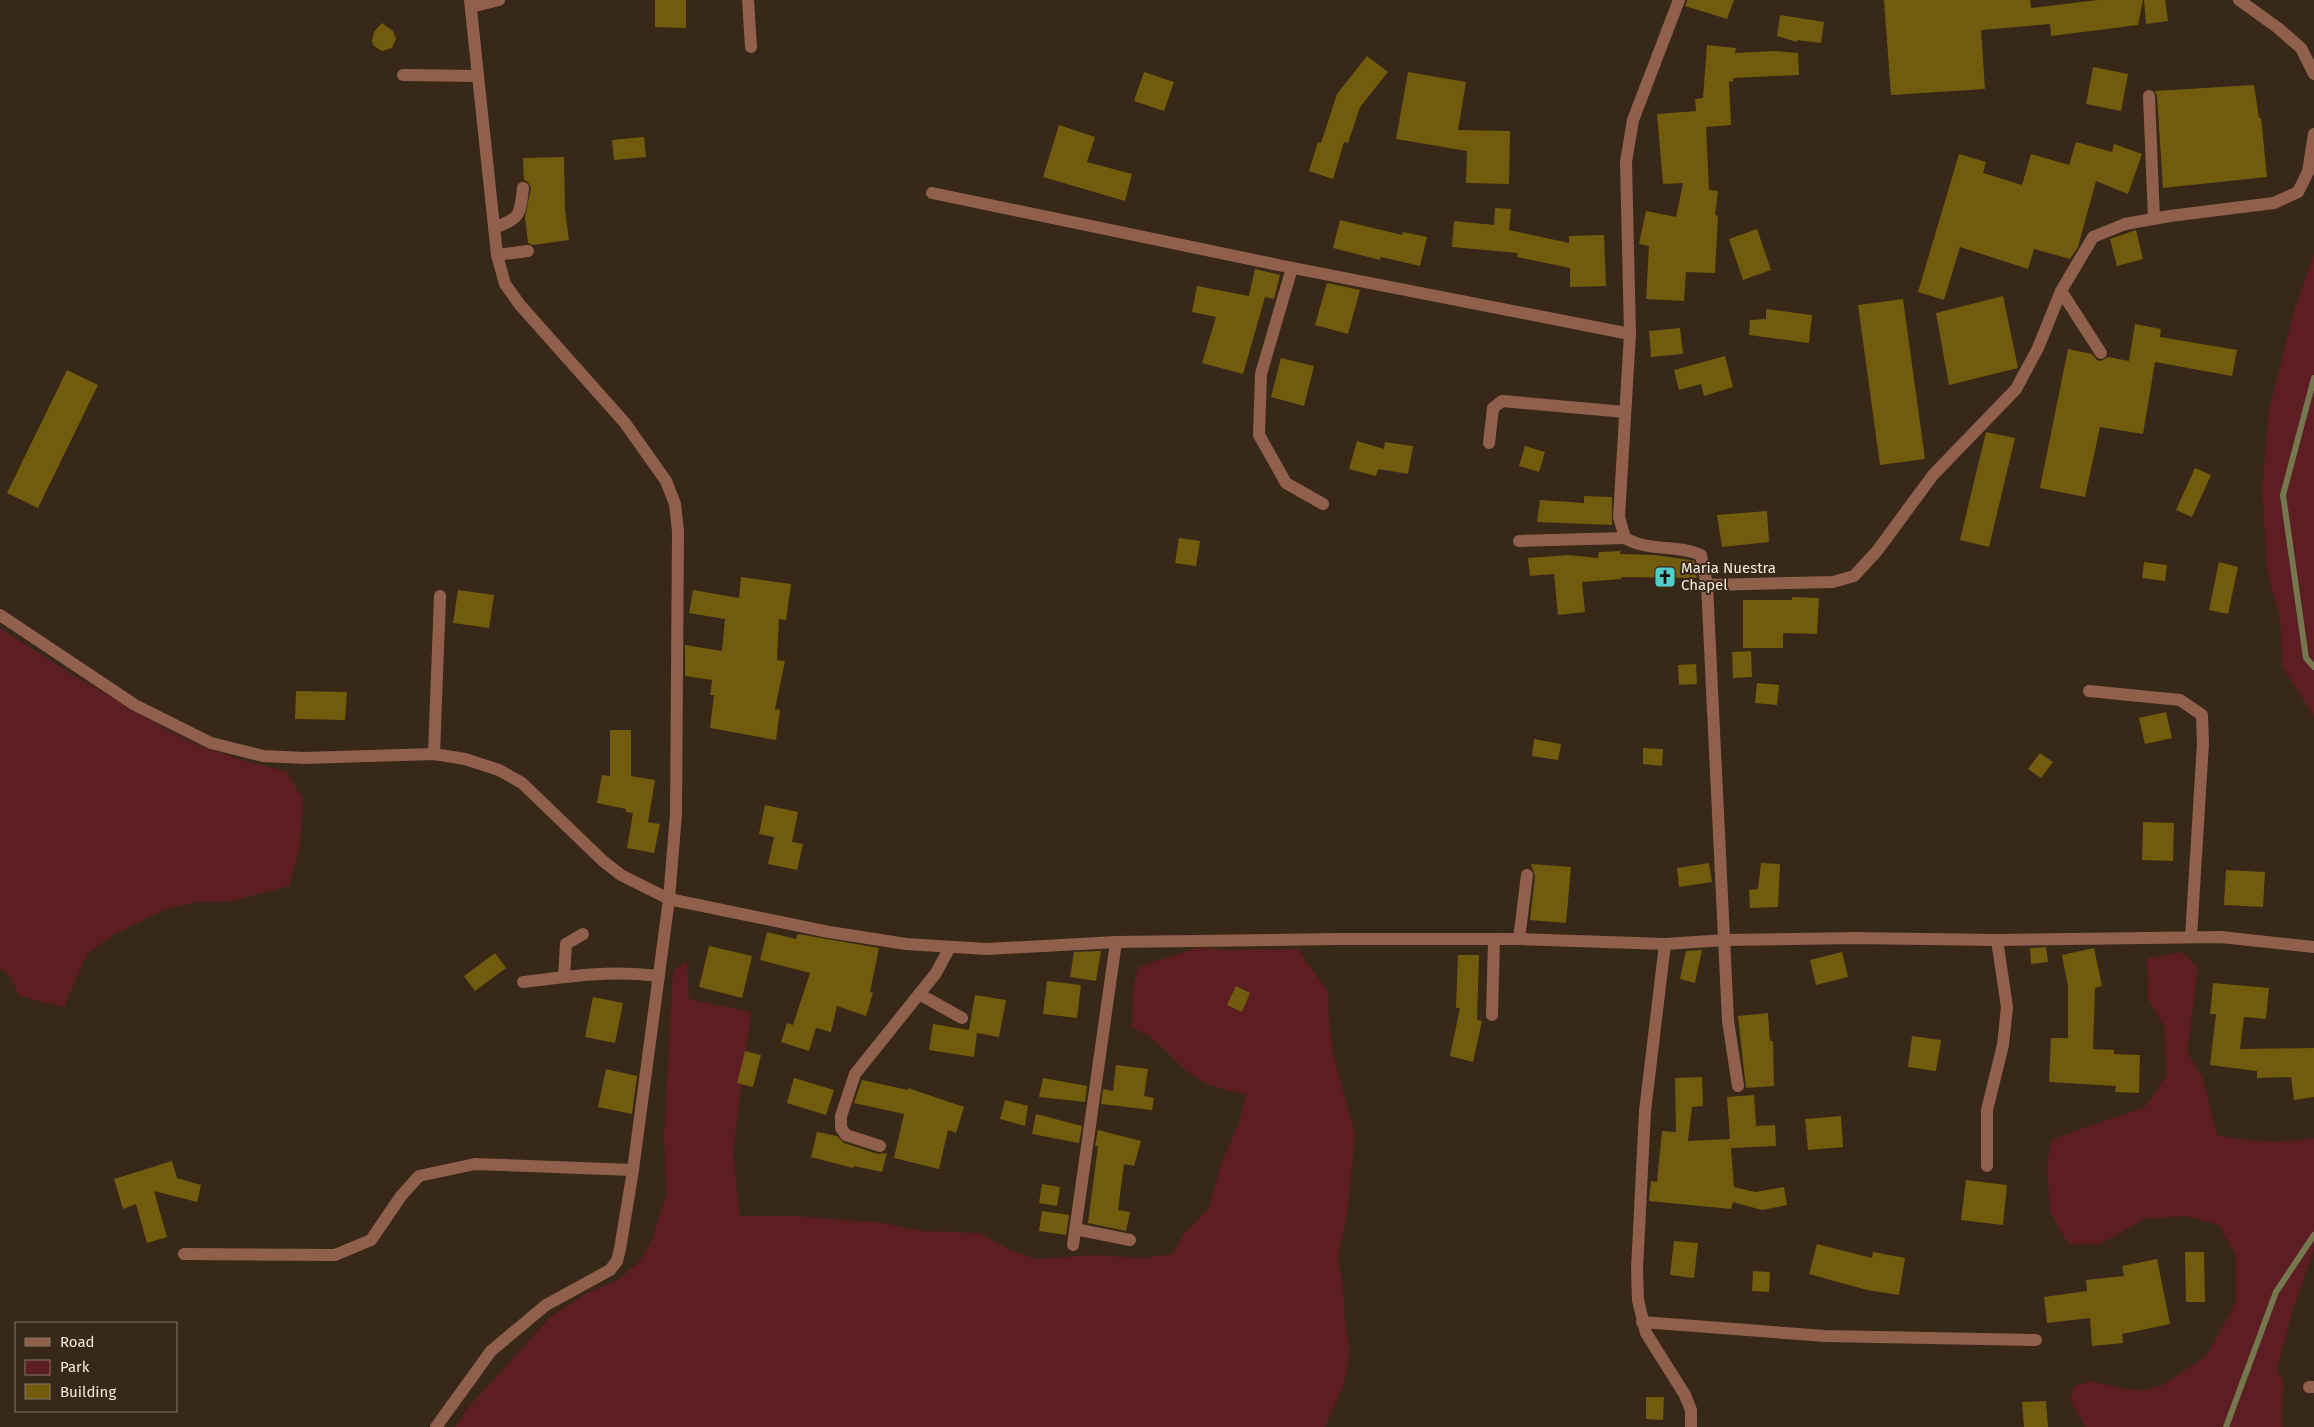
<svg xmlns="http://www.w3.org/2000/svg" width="2314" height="1427" viewBox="0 0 2314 1427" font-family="'Fira Sans',sans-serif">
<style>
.green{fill:#5c1d23}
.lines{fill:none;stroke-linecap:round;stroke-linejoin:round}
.stream{stroke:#75774f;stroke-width:6}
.building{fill:#715c0d}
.minor{stroke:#90604d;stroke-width:12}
.labels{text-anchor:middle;stroke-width:4;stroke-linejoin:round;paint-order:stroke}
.poi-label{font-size:15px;fill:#f4eadf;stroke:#372817;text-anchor:start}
</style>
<rect width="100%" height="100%" fill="#372817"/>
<g class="green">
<path d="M2314,254v463l-32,-51 -2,-47 -13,-49 -5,-82 7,-78 26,-103z"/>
<path d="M0,628l75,48 93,54 30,15 44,15 45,12 16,27 -3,47 -11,40 -61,16h-31l-32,7 -50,25 -28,20 -23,53 -45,-11 -10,-21 -9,-6z"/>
<path d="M1199,947l27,3 72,-1 30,43 1,28 4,33 22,82 -7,73 -10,49 5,30 2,34 5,29 -6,34 -19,43h-870l11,-17 86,-95 37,-23 27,-11 24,-20 13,-24 13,-43 -2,-57 9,-166 14,-10 2,38 62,13 -18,141 7,63h57l86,7 39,8 57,2 31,17 26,9 58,-4 49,3 29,-4 11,-19 25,-26 15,-50 16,-37 7,-27 -40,-11 -21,-14 -35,-34 -18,-8 1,-40 5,-21z"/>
<path d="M2183,952l15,16 -11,83 16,28 14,56c31,7 65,8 97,3v112l-22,63 -15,57 7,13 -3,35 2,9h-198l-15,-28 4,-13 16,-5 47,10 24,-5 45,-30 30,-54v-46l-17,-31 -33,-9 -41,3 -45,25h-32l-18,-32 -3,-49 5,-24 93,-32 22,-32 -3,-50 -16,-25 -1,-42z"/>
</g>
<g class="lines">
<g class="stream">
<path d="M2314,378l-31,117 23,163 8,9"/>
<path d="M2226,1427l50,-135 38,-57"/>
</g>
</g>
<g class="building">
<path d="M655,0h31v28l-31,-1z"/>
<path d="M1687,0h47l-7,19 -42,-13z"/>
<path d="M1884,0h146l1,8 67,-8h45l-5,25 -87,11 -1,-12 -69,6 4,59 -94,6z"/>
<path d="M2144,0h21l3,21 -22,3z"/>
<path d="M1780,15l44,7 -3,21 -24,-3v2l-20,-6z"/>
<path d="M382,23l11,8 3,8 -4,9 -10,3 -8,-5 -2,-5 2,-9z"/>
<path d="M1707,45l29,3 -1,5 40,-2 23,2 1,22 -66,3v4l-4,-1 2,44 -25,2 3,63 9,1 -3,24 3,1 -3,57 -29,-1 -2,29 -38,-2 3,-53 -10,-2 7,-33 30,6 7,-34 -20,1 -6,-70 39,-3 -1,-12 8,-1z"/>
<path d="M1367,56l21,16 -28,35 -12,36 -4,-1 -11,37 -24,-8 9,-29 3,1 16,-49z"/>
<path d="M2093,67l35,7 -7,37 -35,-7z"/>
<path d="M1144,72l30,10 -10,29 -30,-10z"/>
<path d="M1408,72l58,10 -8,48 52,1 -1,53 -43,-1 1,-32 -71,-12z"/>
<path d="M2254,85l5,33h2l6,59 -104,11 -6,-92 -2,-5z"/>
<path d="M1059,125l36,12 -8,25 45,12 -7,27 -82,-24z"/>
<path d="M644,137l2,20 -32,3 -2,-20z"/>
<path d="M2076,142l36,10 2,-8 28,10 -14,40 -32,-13 -18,66 -8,12 -36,-10 -6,20 -68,-22 -16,53 -26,-8 41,-138 27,8 -3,11 39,12 9,-31 38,11z"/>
<path d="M564,157l1,53 4,30 -36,5 -5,-2 -3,-26 6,-29 -3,-6 -4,-2 -1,-22z"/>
<path d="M1495,208l16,1 -2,21 60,13v-7l35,-1 2,51 -36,1v-19l-53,-11 1,-4 -66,-6 2,-26 40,4z"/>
<path d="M1340,220l62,15 1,-3 24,5 -7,29 -39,-9 -1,3 -47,-12z"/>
<path d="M1757,229l14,41 -28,10 -14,-41z"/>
<path d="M2136,230l7,29 -26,7 -7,-27z"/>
<path d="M1255,269l25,6 -6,24 -9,-2 -22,77 -41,-11 14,-46 -24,-5 5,-26 52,10z"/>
<path d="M1327,283l33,7 -12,44 -33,-9z"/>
<path d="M2003,296l15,72 -69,17 -13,-72z"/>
<path d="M1903,299l22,160 -45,6 -22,-160z"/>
<path d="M1766,309l46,6 -3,28 -60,-8 1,-15 16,-1z"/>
<path d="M2135,324l26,5 -1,8 77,13 -5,26 -77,-14 -12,72 -43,-7 -15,70 -45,-9 28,-139 24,5 5,6 4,1 7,-4 21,4z"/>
<path d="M1680,328l3,26 -32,3 -2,-26z"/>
<path d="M1725,356l8,31 -29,9 -3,-12 -22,6 -5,-20z"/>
<path d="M1281,358l33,8 -10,40 -33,-9z"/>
<path d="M67,370l31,15 -60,123 -31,-15z"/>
<path d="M1986,432l29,6 -26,109 -29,-7z"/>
<path d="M1357,441l27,8 1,-7 28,4 -5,28 -30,-5 -2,7 -27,-7z"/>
<path d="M1525,446l20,6 -6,20 -20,-6z"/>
<path d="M2195,468l16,7 -19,42 -16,-7z"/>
<path d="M1584,496l28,1v28l-75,-3 3,-22 44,3z"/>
<path d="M1767,511l2,31 -47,5 -5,-32z"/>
<path d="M1179,538l21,3 -4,25 -21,-3z"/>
<path d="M1621,551l-1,3 34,1 36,5 4,1 3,17 -76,-1 1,2 -40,3 3,30 -27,3 -4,-41 -24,2 -2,-18 40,-3 30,3 1,-6z"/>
<path d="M2144,562l23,3 -2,16 -23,-3z"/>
<path d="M2219,562l19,5 -10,47 -19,-4z"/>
<path d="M741,577l50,7 -5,36 -7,-1 -2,41 8,1 -10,48 5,1 -4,30 -66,-12 4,-33h-4l2,-15 -27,-4v-31l37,6 3,-32 -36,-6 4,-23 46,8z"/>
<path d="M458,590l36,5 -5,33 -36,-5z"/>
<path d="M1792,597l27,1 -2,36 -34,-1v15h-40v-48h49z"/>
<path d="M1751,651l1,26 -19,1 -1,-26z"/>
<path d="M1696,664l1,20 -18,1 -1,-20z"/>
<path d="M1757,683l22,2 -2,20 -22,-2z"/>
<path d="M296,691l51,1 -2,28 -50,-1z"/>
<path d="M2166,712l6,26 -27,6 -6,-26z"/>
<path d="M610,730h21v46l24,4 -7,42 12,2 -6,29 -27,-5 6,-35 -7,-1v-3l-29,-6 5,-28 8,1z"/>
<path d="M1534,739l27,5 -3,16 -26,-4z"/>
<path d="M1643,748l20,1 -1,17 -19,-2z"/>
<path d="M2040,753l13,9 -12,16 -13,-9z"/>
<path d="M765,805l33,7 -6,30 11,2 -6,26 -29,-6 6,-27 -15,-3z"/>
<path d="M2143,822l31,1 -1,38 -31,-1z"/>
<path d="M1709,863l3,19 -33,5 -2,-19z"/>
<path d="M1761,863l19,1 -2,43 -28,1 -1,-18 9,-1z"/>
<path d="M1531,864l40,3 -5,56 -36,-3 5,-44z"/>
<path d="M2226,870l39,2 -2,35 -39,-2z"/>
<path d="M767,932l29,7 2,-5 81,14 -9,44 3,1 -7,23 -29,-10 -6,26 -15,-4 -7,23 -28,-9 6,-19 6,2 17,-52 -50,-13z"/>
<path d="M709,946l43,10 -10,42 -43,-11z"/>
<path d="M2046,947l2,15 -17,2 -1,-16z"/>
<path d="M2094,948l8,38 -7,2 -2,61 21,1v4l26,1 -1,38 -24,-1 1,-6 -67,-4 2,-44h17v-52l-6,-31z"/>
<path d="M1702,950l-7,33 -15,-4 6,-28z"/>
<path d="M1101,951l-5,30 -26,-4 4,-25z"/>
<path d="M1842,952l6,25 -32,8 -6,-25z"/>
<path d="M495,953l11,15 -31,23 -11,-15z"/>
<path d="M1458,955h21l-2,65 5,1 -9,41 -23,-6 10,-48h-4z"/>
<path d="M1047,981l34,4 -4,33 -34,-4z"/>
<path d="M2213,983l56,5 -3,31 -22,-2 -4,32 74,-1v49l-20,3 -3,-23 -34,1v-7l-47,-6 6,-51h-6z"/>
<path d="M1236,986l14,7 -8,19 -15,-7z"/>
<path d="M975,995l31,5 -7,37 -22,-4 -3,24 -45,-7 4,-26 36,6z"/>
<path d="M593,997l30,6 -8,40 -30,-6z"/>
<path d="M1768,1013l2,28h3l1,45 -28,2 -8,-72z"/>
<path d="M1912,1036l29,4 -5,31 -28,-4z"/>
<path d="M745,1051l16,4 -8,32 -16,-4z"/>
<path d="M1116,1065l32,4 -4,27 10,2 -2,12 -51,-6 2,-15 10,2z"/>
<path d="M606,1069l31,7 -5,38 -34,-7z"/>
<path d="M1702,1077l1,29 -11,1 -4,34 42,-2 -3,-42 27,-2 2,31 19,-1 1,21 -45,2 3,39 21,5 29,-5 3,18 -25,5 -29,-8 -2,7 -82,-8 2,-20 6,1 5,-51 14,1 -1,-54z"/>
<path d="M794,1078l40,12 -8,25 -39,-12z"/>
<path d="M1043,1078l44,8 -2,16 -46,-5z"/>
<path d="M862,1080l46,10v-2l56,19 -8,26 -8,-3 -9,39 -45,-11 10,-44 -50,-11z"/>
<path d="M1005,1100l23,6 -3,20 -25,-7z"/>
<path d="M1036,1114l46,12 -3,17 -47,-9z"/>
<path d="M1841,1116l2,31 -35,3 -3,-31z"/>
<path d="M1098,1130l43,11 -7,25 -10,-2 -6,46 12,2 -4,19 -38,-8 10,-77h-3z"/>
<path d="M817,1132l20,4 7,7 34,11 9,-1 -5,19 -28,-6 -1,2 -42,-11z"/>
<path d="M172,1161l5,17 24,7 -4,17 -43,-11 13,46 -20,6 -11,-39 -13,5 -9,-30z"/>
<path d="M1966,1180l41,5 -4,40 -42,-5z"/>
<path d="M1042,1184l18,3 -3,19 -18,-3z"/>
<path d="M1042,1211l27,4 -3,20 -27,-4z"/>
<path d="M1674,1241l24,2 -4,35 -24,-3z"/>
<path d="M1817,1244l55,14 1,-6 32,6 -6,37 -32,-5 -58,-16z"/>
<path d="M2185,1252h19l1,50h-19z"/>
<path d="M2157,1259l13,65 -48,10 1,9 -31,3 -2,-28 -43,5 -3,-26 43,-6 -1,-11 38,-4 -2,-10z"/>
<path d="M1753,1271l17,1 -1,20 -17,-1z"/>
<path d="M1646,1397h18l-1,23 -17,-1z"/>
<path d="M2046,1401l2,26h-24l-2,-25z"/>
</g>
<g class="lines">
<g class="minor">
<path d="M748,0l3,47"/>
<path d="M1679,0l-46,120 -7,42 4,172 -11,183 6,21c24,14 52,6 76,17l6,30 21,436 10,65"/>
<path d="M2239,0l39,28 23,20 13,26"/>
<path d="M471,7l28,-7"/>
<path d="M403,75l75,1"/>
<path d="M2149,96l5,123"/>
<path d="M932,193l351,73 347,68"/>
<path d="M494,228c26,-10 26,-12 29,-40"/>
<path d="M497,255l31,-4"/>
<path d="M1292,268l-31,106 -2,61 27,48 37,21"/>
<path d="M2061,291l40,62"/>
<path d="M1489,443l4,-35 9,-7 123,11"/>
<path d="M1519,541l106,-3"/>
<path d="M1707,585l126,-3 21,-6 23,-25 56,-76 83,-86 22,-41 23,-57 32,-54 32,-13 45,-8 104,-13 24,-11 10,-20 6,-38"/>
<path d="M0,615l135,90 76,38 52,13 41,2 130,-4 31,5 34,11 23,13 81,78 18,14 48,24 160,33 77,12 80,5 130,-7 222,-3h181l146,5 60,-4 129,-2 143,2 224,-3 93,10"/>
<path d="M2089,691l91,9 22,15 1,28 -12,194"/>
<path d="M434,754l6,-158"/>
<path d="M1519,939l8,-64"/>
<path d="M1665,944l-20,167 -8,158 1,31 8,33 39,62 6,15v17"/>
<path d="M564,977l2,-33 17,-10"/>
<path d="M523,982c48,-6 87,-12 136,-6"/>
<path d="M919,994l43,24"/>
<path d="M1492,1015l2,-76"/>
<path d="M880,1146l-34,-11 -5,-7v-12l14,-42 81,-101 14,-26"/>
<path d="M1987,1166v-56l16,-65 4,-38 -10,-67"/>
<path d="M1075,1229l55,11"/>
<path d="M1073,1245l43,-303"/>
<path d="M184,1254l151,1 36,-15 30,-44 18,-20 56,-12 158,6 36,-271 7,-85 2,-283 -3,-27 -9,-23 -41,-58 -105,-118 -15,-21 -8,-29 -27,-255"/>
<path d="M1642,1322l183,14 211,4"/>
<path d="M2309,1387h5"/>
<path d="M436,1427l55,-76 55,-46 64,-35 7,-9 3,-12 13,-79"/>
</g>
</g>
<defs>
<g id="church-square" transform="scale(1.125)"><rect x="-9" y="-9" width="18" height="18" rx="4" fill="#53cdc9" stroke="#372817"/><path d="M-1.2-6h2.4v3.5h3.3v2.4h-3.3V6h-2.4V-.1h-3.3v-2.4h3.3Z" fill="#111"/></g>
</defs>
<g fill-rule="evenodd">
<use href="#church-square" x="1665" y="577"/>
</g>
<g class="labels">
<g class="poi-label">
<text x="1681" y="573">Maria Nuestra<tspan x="1681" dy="17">Chapel</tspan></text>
</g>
</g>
<rect x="15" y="1322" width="162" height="90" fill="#372817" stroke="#837667"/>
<rect x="25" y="1338" width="25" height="8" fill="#90604d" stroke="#837667"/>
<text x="60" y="1347" font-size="15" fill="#f4eadf">Road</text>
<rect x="25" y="1360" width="25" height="15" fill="#5c1d23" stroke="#837667"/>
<text x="60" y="1372" font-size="15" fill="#f4eadf">Park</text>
<rect x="25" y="1384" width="25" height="15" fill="#715c0d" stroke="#837667"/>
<text x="60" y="1397" font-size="15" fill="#f4eadf">Building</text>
</svg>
